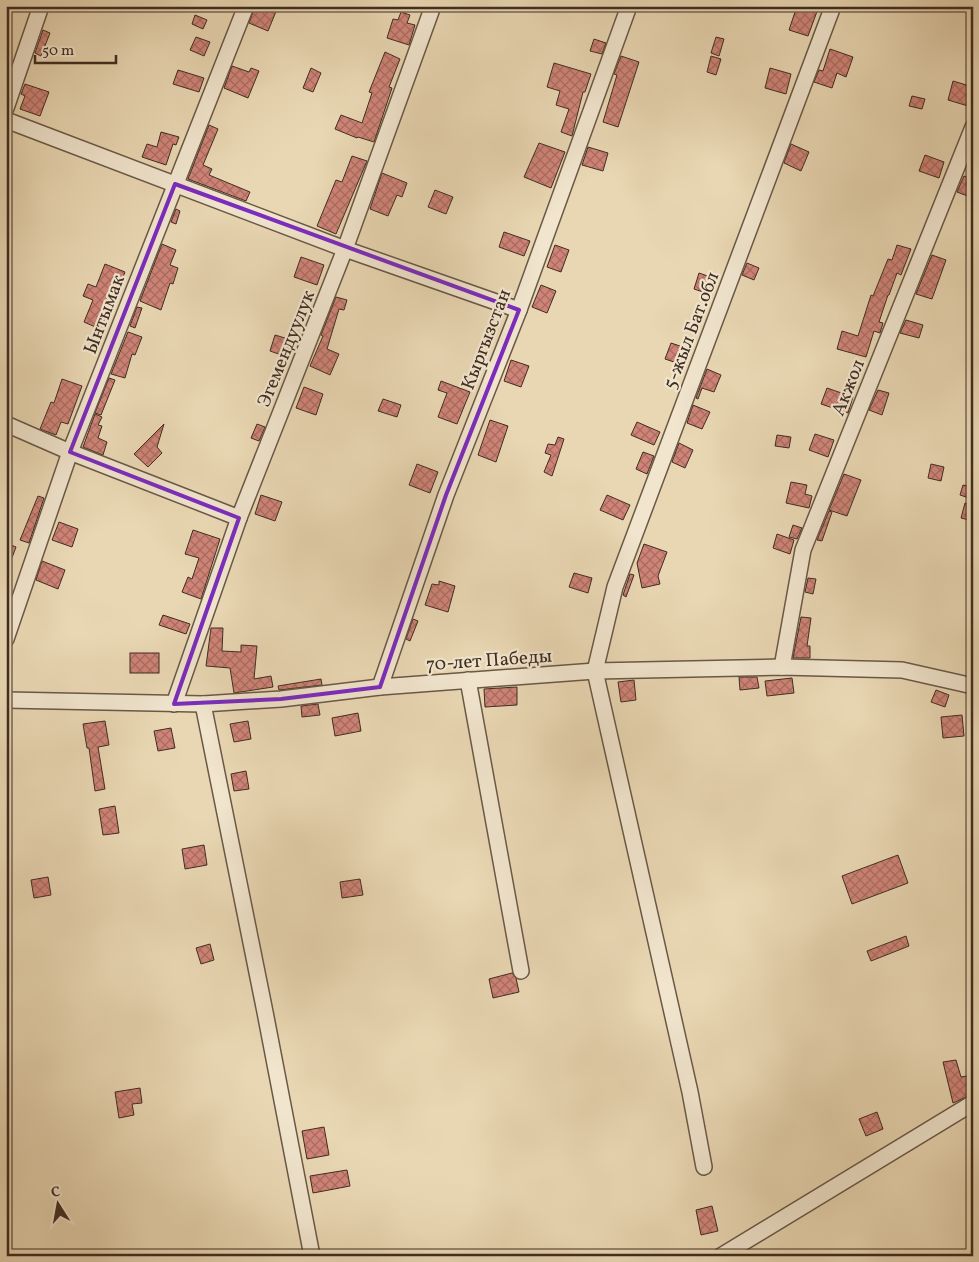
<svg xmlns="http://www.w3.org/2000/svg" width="979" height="1262" viewBox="0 0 979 1262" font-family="Vollkorn,serif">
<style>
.building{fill:url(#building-cross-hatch);stroke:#3f2d22}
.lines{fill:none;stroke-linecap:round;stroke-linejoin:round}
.minor-casing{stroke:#6a5846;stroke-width:18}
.minor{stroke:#f1e5ce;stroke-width:15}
.marked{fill:none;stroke:#7b2cbf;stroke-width:4;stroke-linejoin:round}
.labels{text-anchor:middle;stroke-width:4.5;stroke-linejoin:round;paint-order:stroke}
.street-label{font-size:19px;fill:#3f2d22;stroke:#f1e5ce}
</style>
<defs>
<pattern id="building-cross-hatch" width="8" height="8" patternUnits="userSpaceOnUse" patternTransform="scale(1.25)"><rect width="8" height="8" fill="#d08478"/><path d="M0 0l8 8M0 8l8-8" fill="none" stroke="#aa6c62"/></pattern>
</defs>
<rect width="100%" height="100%" fill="#e9d7b3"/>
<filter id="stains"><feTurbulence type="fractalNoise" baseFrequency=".004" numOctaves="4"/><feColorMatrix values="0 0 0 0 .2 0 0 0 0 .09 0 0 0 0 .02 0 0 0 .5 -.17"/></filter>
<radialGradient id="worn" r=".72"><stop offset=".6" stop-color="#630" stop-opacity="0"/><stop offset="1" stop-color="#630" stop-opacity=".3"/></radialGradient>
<g class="building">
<path d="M255,6h14l8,3 -9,22 -19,-8z"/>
<path d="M797,6h22l-11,30 -19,-6z"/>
<path d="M401,12l9,3 -3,8 8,2 -6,20 -22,-7 6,-19 5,1z"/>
<path d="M195,15l12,5 -4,9 -11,-5z"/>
<path d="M43,30l7,3 -9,23 -6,-3z"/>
<path d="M196,37l14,5 -6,14 -14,-6z"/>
<path d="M716,37l8,2 -5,17 -8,-3z"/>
<path d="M594,39l12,4 -4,11 -12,-3z"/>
<path d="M830,49l23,8 -7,20 -9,-4 -5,15 -18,-6 5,-12 4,1z"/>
<path d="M385,52l15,7 -11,28 3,1 -18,54 -16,-5 -1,1 -22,-9 6,-14 21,8 10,-30 -3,-1z"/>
<path d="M621,56l18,6 -21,65 -15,-5 14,-47 -3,-1z"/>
<path d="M711,56l10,3 -5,16 -9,-3z"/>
<path d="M554,63l37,11 -6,18h-2l-11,44 -11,-4 8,-23 -13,-4 4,-14 -13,-4z"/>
<path d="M232,66l17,6 2,-4 8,3 -11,27 -24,-10z"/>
<path d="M311,68l10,5 -8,19 -10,-4z"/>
<path d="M770,68l21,6 -5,20 -21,-6z"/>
<path d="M178,70l26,8 -5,14 -26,-8z"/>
<path d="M953,81l20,6 -5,19 -20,-6z"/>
<path d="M25,84l24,8 -9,24 -20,-7 5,-13 -4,-2z"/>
<path d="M912,96l13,3 -3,10 -13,-3z"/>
<path d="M209,125l9,4 -15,36 9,4 -3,6 41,17 -4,9 -58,-22z"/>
<path d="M161,132l18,5 -3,8 -3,-1 -7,21 -24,-8 5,-13 10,3z"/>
<path d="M539,143l26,9 -14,36 -27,-11z"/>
<path d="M791,144l18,8 -8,19 -17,-8z"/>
<path d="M588,147l20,6 -5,18 -21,-6z"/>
<path d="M925,155l19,7 -5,16 -20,-7z"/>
<path d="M352,156l15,5 -31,73 -19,-8 19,-46 6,2z"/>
<path d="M382,173l25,10 -5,14 -5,-2 -9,21 -18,-7z"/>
<path d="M964,176l5,2 -3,6 7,3v11l-16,-6z"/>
<path d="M435,190l18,7 -7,17 -18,-7z"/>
<path d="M176,209l4,2 -4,13 -5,-2z"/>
<path d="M504,232l26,9 -6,15 -25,-9z"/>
<path d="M162,244l14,6 -6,15 8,3 -5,16 -3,-1 -9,27 -21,-9z"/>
<path d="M555,245l14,5 -8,22 -14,-5z"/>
<path d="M897,245l14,4 -10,26 -4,-2 -8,22h-1l-9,27 4,1 -3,10 -6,-2 -8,26 -29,-8 5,-18 16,5 13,-41 2,1 15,-37 4,1z"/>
<path d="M932,255l14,5 -14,39 -16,-5z"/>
<path d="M301,257l23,8 -7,20 -23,-8z"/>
<path d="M747,263l12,5 -5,12 -12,-5z"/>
<path d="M105,264l20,8 -14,36 -1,-1 -10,22 -16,-7 9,-22 -10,-4 5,-12 8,3z"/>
<path d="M699,273l17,6 -4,11 -2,-1 -1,5 -15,-5z"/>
<path d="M541,285l15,6 -9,22 -15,-6z"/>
<path d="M336,297l11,3 -3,10 -5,-1 -12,40 12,5 -9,21 -20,-9 13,-30 -2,-1z"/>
<path d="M137,307l5,1 -7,20 -5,-2z"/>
<path d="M906,320l17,5 -4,13 -19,-5z"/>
<path d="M128,332l14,5 -7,18 -3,-1 -7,24 -14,-4z"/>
<path d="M275,335l20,6 -5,17 -20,-7z"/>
<path d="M671,343l18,6 -6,16 -18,-6z"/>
<path d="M511,360l18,6 -8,21 -17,-6z"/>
<path d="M707,369l14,6 -7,17 -12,-4 -4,11 -2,-1z"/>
<path d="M109,378l6,2 -14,35 -6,-2z"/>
<path d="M62,379l20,7 -14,38 -7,-2 -5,13 -16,-6 11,-27 3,1z"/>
<path d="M441,381l29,11 -13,32 -19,-7 9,-24 -9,-3z"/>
<path d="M304,387l19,7 -7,21 -20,-7z"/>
<path d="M827,388l26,9 -5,16 -27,-9z"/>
<path d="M878,390l11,3 -7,22 -13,-5z"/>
<path d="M383,399l18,6 -4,12 -19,-6z"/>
<path d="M693,405l17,7 -8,17 -15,-6z"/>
<path d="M95,414l7,3 -4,8 4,1 -4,12 9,4 -4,13 -20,-8z"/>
<path d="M490,420l18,6 -12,36 -18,-7z"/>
<path d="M637,422l23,10 -6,13 -23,-10z"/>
<path d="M164,424l-7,23 5,6 -14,14 -14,-13z"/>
<path d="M257,424l8,3 -6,14 -8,-3z"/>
<path d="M815,434l19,6 -6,17 -19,-7z"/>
<path d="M777,435l14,2 -2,11 -14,-2z"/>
<path d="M558,437l6,2 -12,37 -8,-4 7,-17 -6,-2 3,-9 7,1z"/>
<path d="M679,443l14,7 -8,18 -13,-6z"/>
<path d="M643,452l11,4 -7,18 -11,-5z"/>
<path d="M417,464l21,8 -8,21 -21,-8z"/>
<path d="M931,464l13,3 -3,14 -13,-3z"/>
<path d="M844,474l17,6 -14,36 -18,-6z"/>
<path d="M791,482l16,3 -2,9 7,2 -3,12 -23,-5z"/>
<path d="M963,485l9,2 -3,11 -9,-3z"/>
<path d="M261,495l21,7 -7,19 -20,-7z"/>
<path d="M607,495l23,10 -7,15 -23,-10z"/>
<path d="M38,496l6,2 -15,45 -9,-3z"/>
<path d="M965,503l8,2v16l-12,-3z"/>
<path d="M829,511l3,1 -10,29 -5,-1z"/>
<path d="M59,522l19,7 -6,18 -20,-7z"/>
<path d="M793,525l9,3 -5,11 -8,-2z"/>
<path d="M193,530l27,9 -19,60 -19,-7 6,-15 4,2 7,-21 -14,-4z"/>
<path d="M777,534l17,6 -4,14 -17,-6z"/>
<path d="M6,543l10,4 -9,24 -1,-1z"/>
<path d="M644,544l23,8 -9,24 2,8 -18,4 -5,-25z"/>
<path d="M42,561l23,9 -7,19 -22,-9z"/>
<path d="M574,573l18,5 -4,15 -19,-6z"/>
<path d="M630,574l4,1 -8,22 -3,-2z"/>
<path d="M808,578l8,1 -3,15 -8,-2z"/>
<path d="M439,581l16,5 -7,26 -23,-7 7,-21 7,1z"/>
<path d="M163,615l27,9 -4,10 -27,-9z"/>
<path d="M801,617l10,1 -4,28h3v12h-17z"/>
<path d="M413,619l5,2 -8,20 -4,-2z"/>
<path d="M211,628h12l-1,23 19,1v-7l16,1 -3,33 17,-3 2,11 -39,6 -4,-25 -24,-2z"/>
<rect x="130" y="653" width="29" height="20"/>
<path d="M739,677h18l2,11 -19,2z"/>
<path d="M792,678l2,15 -27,3 -2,-15z"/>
<path d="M321,679l1,6 -43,5 -1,-4z"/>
<path d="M634,680l2,20 -15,2 -3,-20z"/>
<path d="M517,687v18l-32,2 -1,-18z"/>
<path d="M936,690l13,5 -4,12 -14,-5z"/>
<path d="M318,704l2,11 -18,2 -1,-11z"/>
<path d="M358,713l3,18 -26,5 -3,-18z"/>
<path d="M962,715l2,21 -21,2 -2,-21z"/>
<path d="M105,721l4,24 -11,2 7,42 -10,2 -6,-43h-2l-4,-24z"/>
<path d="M248,721l3,18 -17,3 -4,-18z"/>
<path d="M171,728l4,20 -17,3 -4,-20z"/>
<path d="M246,771l3,18 -15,2 -3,-17z"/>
<path d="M115,806l4,27 -16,2 -4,-26z"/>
<path d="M204,845l3,20 -22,4 -3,-20z"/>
<path d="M898,855l10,28 -56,21 -10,-28z"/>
<path d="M48,877l3,18 -17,3 -3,-18z"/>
<path d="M360,879l3,16 -21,3 -2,-16z"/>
<path d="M906,936l3,10 -38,15 -4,-10z"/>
<path d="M210,944l4,16 -13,4 -5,-16z"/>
<path d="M512,973l4,5 3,14 -26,6 -4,-19z"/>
<path d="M956,1060l5,17 12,-2v19l-20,9 -10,-41z"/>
<path d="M140,1088l2,15 -10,1 2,11 -15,3 -4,-26z"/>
<path d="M877,1112l6,17 -17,7 -7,-17z"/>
<path d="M324,1127l5,28 -22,4 -5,-28z"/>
<path d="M347,1170l3,16 -37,7 -3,-17z"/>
<path d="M712,1206l6,25 -17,4 -5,-25z"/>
</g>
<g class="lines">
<g class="minor-casing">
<g id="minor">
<path d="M6,108l35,-102"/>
<path d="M6,120l339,129 174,61"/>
<path d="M6,424l64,28 169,66"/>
<path d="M6,639l64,-187 176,-446"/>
<path d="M782,667l21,-117 170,-423"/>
<path d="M468,680l53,291"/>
<path d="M380,687l66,-192 73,-185 110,-304"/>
<path d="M6,700l197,4 78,-5 99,-12 215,-16 187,-4 120,3 71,16"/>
<path d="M174,704l65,-186 106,-269 88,-243"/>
<path d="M203,704l62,308 47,244"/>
<path d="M704,1167l-14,-75 -95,-421 20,-84 218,-581"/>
<path d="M721,1256l252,-153"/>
</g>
</g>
<use href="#minor" class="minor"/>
</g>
<path class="marked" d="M175,184l344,126 -73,185 -66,192 -99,12 -107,5 65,-186 -169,-66z"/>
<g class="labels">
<g class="street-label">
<text transform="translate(103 314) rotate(-69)" y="7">Ынтымак</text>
<text transform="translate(690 330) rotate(-69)" y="7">5-жыл Бат.обл</text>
<text transform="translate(485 339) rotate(-69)" y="7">Кыргызстан</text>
<text transform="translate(285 348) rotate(-68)" y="7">Эгемендуулук</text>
<text transform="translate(847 387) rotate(-68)" y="7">Акжол</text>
<text transform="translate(489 659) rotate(-4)" y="7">70-лет Пабеды</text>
</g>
</g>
<rect width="979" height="1262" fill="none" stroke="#e9d7b3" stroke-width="25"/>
<rect x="8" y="8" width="964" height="1247" fill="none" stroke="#3f2d22" stroke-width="2.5"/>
<rect x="12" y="12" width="954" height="1237" fill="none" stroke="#3f2d22"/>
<g transform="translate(58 1204) rotate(349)" stroke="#f1e5ce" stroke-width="4" paint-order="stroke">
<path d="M0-4L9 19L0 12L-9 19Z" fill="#3f2d22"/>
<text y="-8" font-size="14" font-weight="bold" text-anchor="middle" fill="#3f2d22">С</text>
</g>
<path d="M35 55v8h81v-8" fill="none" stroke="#3f2d22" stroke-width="2.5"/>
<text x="42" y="55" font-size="15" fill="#3f2d22" stroke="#f1e5ce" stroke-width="4" paint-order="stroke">50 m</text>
<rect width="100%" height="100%" filter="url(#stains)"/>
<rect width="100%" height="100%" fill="url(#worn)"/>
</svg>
